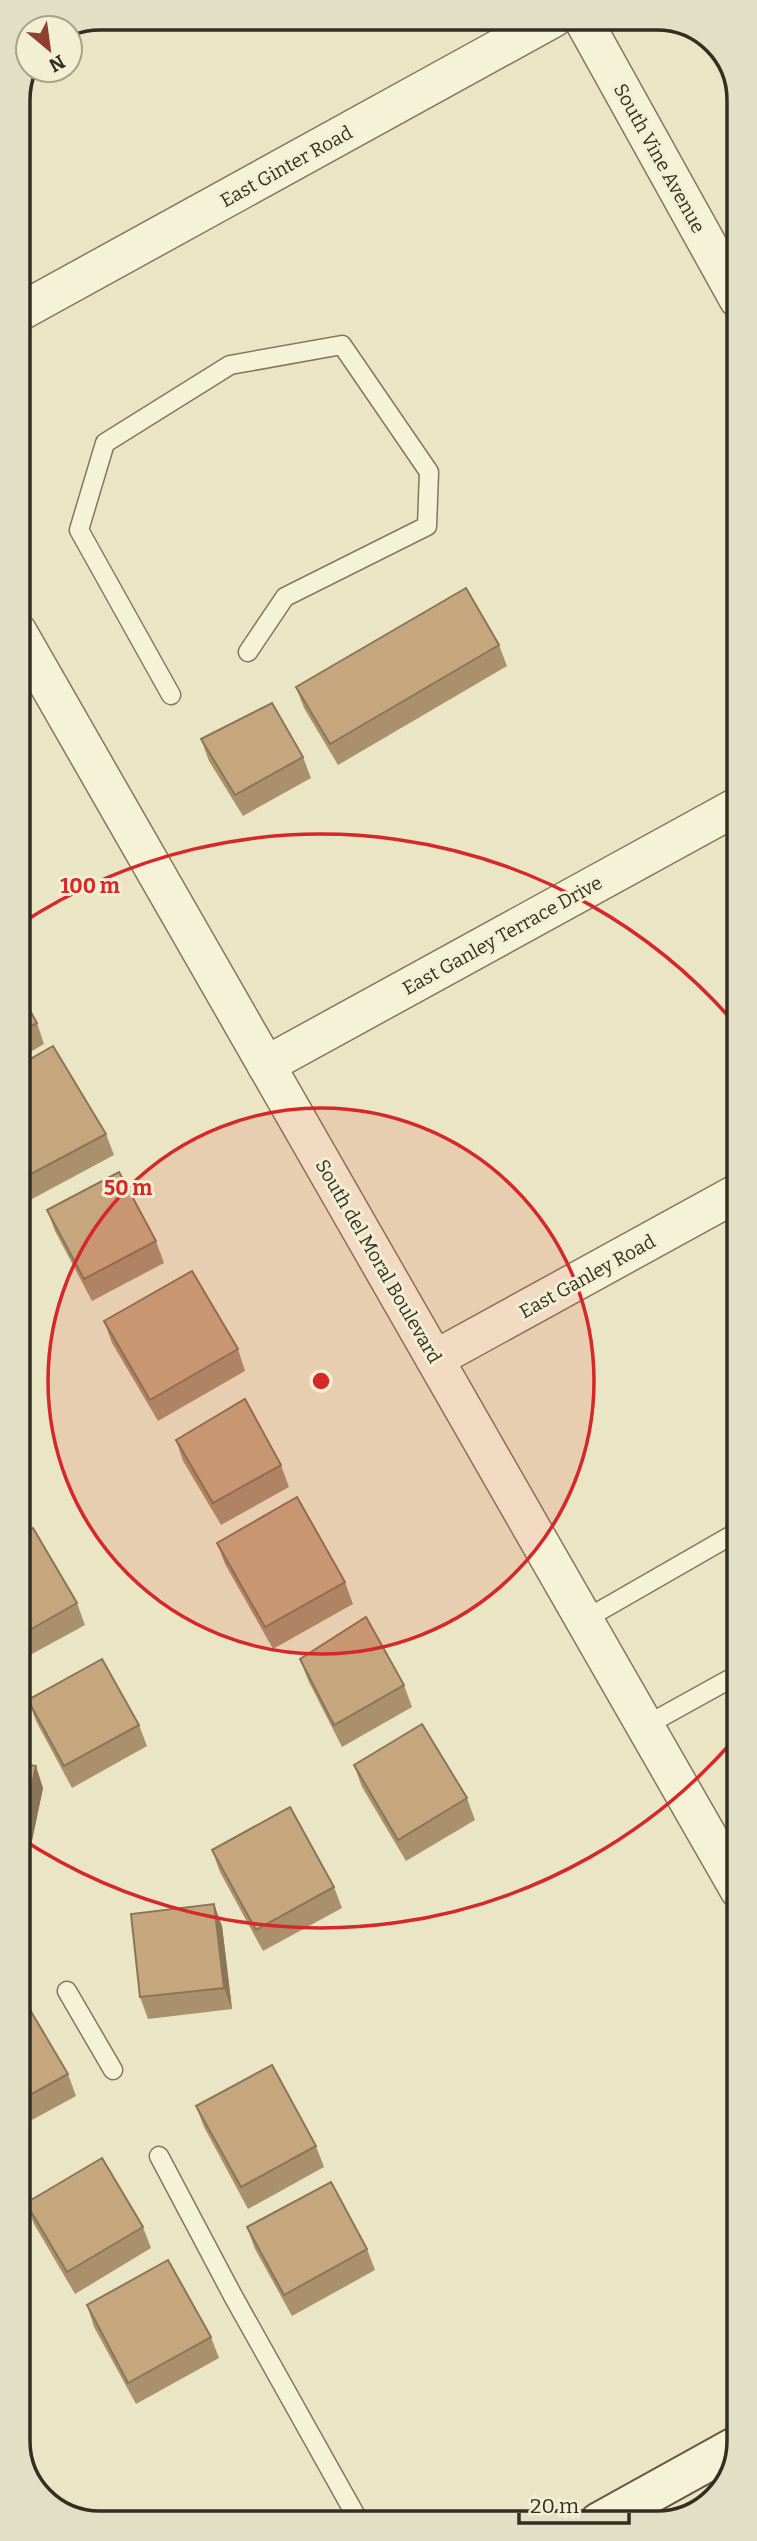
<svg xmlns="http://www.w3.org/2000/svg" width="757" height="2541" viewBox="0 0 757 2541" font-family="Bitter,serif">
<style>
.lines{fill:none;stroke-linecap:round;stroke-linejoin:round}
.lane-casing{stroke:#84785c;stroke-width:21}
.street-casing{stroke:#84785c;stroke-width:40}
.secondary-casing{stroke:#66593f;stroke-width:42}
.lane{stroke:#f6f2d7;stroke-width:18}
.street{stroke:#f6f2d7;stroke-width:37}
.secondary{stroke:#f6f2d7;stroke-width:38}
.wall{fill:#aa906c}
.shaded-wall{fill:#8b7558}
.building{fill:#c6a77d;stroke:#8b7558;stroke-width:2}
.ring{fill:none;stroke:#d62828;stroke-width:3.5}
.labels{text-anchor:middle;stroke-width:6;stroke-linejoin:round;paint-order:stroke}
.street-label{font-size:19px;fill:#352d1f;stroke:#f2efd3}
.rim{fill:none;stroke:#352d1f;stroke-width:3.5}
.centre{fill:#d62828;stroke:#f2efd3;stroke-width:3.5}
.ring-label{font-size:21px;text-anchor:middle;font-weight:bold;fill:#d62828;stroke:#f2efd3;stroke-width:6;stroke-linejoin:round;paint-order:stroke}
</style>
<rect width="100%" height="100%" fill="#eae5c4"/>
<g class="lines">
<g class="lane-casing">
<g id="lane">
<path d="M171,695l-92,-165 26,-87 125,-78 112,-20 87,127 -2,54 -142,71 -37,55"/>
<path d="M584,1620l155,-89"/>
<path d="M645,1726l94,-52"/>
<path d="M67,1991l46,79"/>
<path d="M159,2156l74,140 127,227"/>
</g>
</g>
<g class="street-casing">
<g id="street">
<path d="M582,18l156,281"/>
<path d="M18,313l536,-295"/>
<path d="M18,632l721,1258"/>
<path d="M266,1065l472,-259"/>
<path d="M435,1359l304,-167"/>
</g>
</g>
<g class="secondary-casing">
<path id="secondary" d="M599,2522l139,-77"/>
</g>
<use href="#lane" class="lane"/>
<use href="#street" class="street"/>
<use href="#secondary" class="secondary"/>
</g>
<g class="wall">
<path d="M499,645l8,21 -169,99 -34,-57 -8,-21z"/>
<path d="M201,739l102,18 8,21 -68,38 -34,-55z"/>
<path d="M18,989l19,34 7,21 -26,15z"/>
<path d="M18,1066l88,68 8,21 -95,51z"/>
<path d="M47,1210l109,31 8,22 -72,38 -37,-70z"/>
<path d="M104,1321l134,28 7,22 -87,50 -46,-78z"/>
<path d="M176,1440l105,25 8,22 -68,38 -38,-64z"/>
<path d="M19,1537l58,66 8,22 -66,36z"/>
<path d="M217,1543l128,39 8,22 -80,45 -48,-85z"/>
<path d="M300,1659l104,26 8,22 -70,40 -34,-67z"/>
<path d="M28,1700l111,25 8,21 -75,42 -36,-67z"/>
<path d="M19,1763l24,25 -18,86 -6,-2z"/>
<path d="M354,1765l113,33 8,22 -69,41 -44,-74z"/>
<path d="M212,1850l122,37 8,21 -79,43 -43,-79z"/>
<path d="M222,1926l10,83 -84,10 -8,-22z"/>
<path d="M19,2000l49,74 8,22 -57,31z"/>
<path d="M196,2106l120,40 8,21 -76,42 -44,-82z"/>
<path d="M26,2203l117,24 8,21 -76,46 -41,-70z"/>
<path d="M247,2227l120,22 8,21 -83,46 -37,-67z"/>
<path d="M87,2305l124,32 8,21 -83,46 -42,-77z"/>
</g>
<g class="shaded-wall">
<path d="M36,1766l7,22 -18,86 -6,-17v-13z"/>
<path d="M214,1904l8,22 10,83 -8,-21z"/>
</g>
<g class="building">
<path d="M466,588l33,57 -169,99 -34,-57z"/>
<path d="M272,703l31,54 -68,38 -34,-56z"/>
<path d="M18,989l19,34 -19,10z"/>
<path d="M53,1046l53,88 -88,47v-115z"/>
<path d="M119,1172l37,69 -72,38 -37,-69z"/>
<path d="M192,1271l46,78 -88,51 -46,-79z"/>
<path d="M245,1399l36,66 -68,38 -37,-63z"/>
<path d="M297,1497l48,85 -80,45 -48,-84z"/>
<path d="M33,1528l44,75 -58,33v-99z"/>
<path d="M366,1617l38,68 -70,40 -34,-66z"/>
<path d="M102,1659l37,66 -75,41 -36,-66z"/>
<path d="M422,1724l45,74 -69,42 -44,-75z"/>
<path d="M19,1763l17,3 -17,78z"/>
<path d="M290,1807l44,80 -78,43 -44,-80z"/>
<path d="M214,1904l10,84 -84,9 -9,-83z"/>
<path d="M23,1998l45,76 -49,27v-101z"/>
<path d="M272,2065l44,81 -75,41 -45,-81z"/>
<path d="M102,2158l41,69 -76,45 -41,-69z"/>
<path d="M331,2182l36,67 -83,46 -37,-68z"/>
<path d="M168,2260l43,77 -83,46 -41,-78z"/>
</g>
<circle cx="321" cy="1381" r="273" fill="#d62828" fill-opacity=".12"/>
<g class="ring">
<circle cx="321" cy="1381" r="273"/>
<path d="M737 1736A547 547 0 0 1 19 1837M19 925A547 547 0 0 1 737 1026"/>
</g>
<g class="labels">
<g class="street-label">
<text transform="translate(660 158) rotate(61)" y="7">South Vine Avenue</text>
<text transform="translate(286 166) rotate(-29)" y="7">East Ginter Road</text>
<text transform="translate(502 935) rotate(-29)" y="7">East Ganley Terrace Drive</text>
<text transform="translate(379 1261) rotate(60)" y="7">South del Moral Boulevard</text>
<text transform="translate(587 1276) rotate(-29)" y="7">East Ganley Road</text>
</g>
</g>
<path d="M0 0H757V2541H0ZM100 30H657A70 70 0 0 1 727 100V2441A70 70 0 0 1 657 2511H100A70 70 0 0 1 30 2441V100A70 70 0 0 1 100 30Z" fill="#e3dfc5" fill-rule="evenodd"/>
<path class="rim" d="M100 30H657A70 70 0 0 1 727 100V2441A70 70 0 0 1 657 2511H100A70 70 0 0 1 30 2441V100A70 70 0 0 1 100 30Z"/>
<circle cx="321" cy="1381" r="10" class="centre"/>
<g class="ring-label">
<text x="90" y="893">100 m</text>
<text x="128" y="1195">50 m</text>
</g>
<g transform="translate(49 49) rotate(151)"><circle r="33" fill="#f2efd3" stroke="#a6a18b" stroke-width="2"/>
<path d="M0-5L12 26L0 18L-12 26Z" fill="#8e4031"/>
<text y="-10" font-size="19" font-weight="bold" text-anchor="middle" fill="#352d1f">N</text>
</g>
<path d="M519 2513v10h110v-10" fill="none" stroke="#352d1f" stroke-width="3.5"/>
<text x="530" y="2513" font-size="21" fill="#352d1f" stroke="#f2efd3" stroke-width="5" paint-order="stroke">20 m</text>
</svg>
